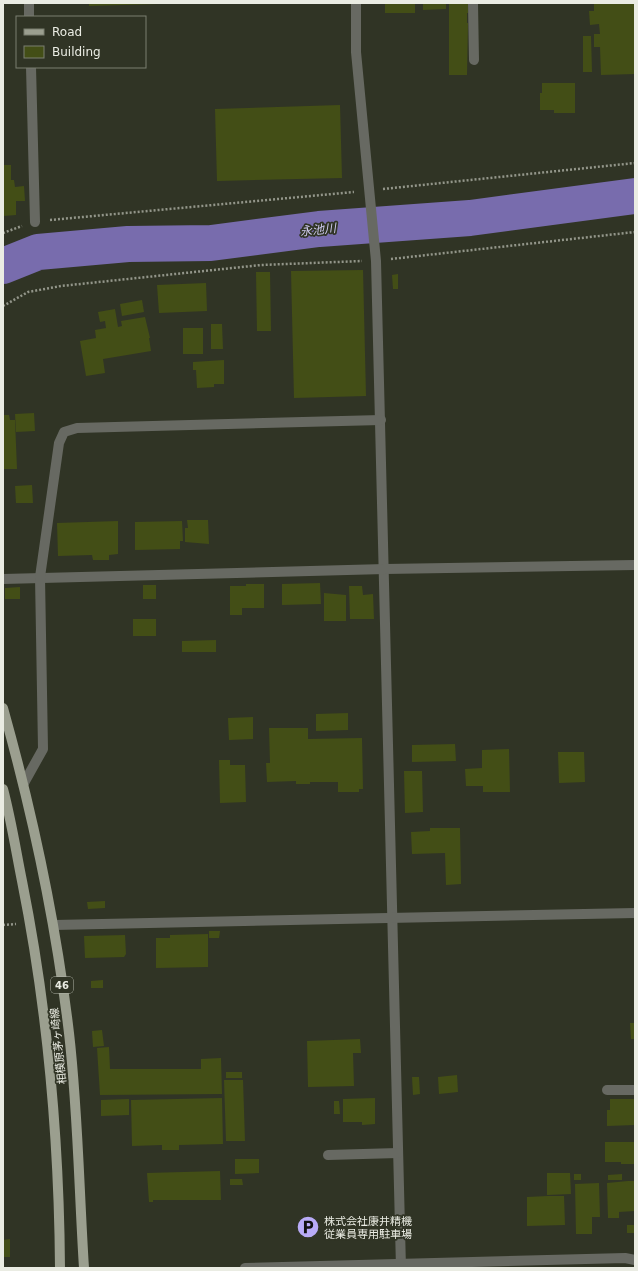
<svg xmlns="http://www.w3.org/2000/svg" width="638" height="1271" viewBox="0 0 638 1271" font-family="'DejaVu Sans','Noto Sans JP',sans-serif">
<style>
.lines{fill:none;stroke-linecap:round;stroke-linejoin:round}
.river{stroke:#786cad;stroke-width:36}
.building{fill:#434e16}
.path{stroke:#93968a;stroke-width:2.5;stroke-dasharray:2 2;stroke-linecap:butt}
.minor{stroke:#676962;stroke-width:10}
.major{stroke:#9b9f8f;stroke-width:10}
.labels{text-anchor:middle;stroke-width:3.5;stroke-linejoin:round;paint-order:stroke}
.shield{fill:#303425;stroke:#b2b5aa;stroke-width:1}
.shield-label{font-size:10px;font-weight:bold;fill:#eaece3}
.street-label{font-size:11px;fill:#eaece3;stroke:#303425}
.poi-label{font-size:11px;fill:#eaece3;stroke:#303425;text-anchor:start}
.water-label{font-size:12px;font-style:italic;fill:#cfcbf0;stroke:#303425}
</style>
<rect width="100%" height="100%" fill="#303425"/>
<g class="lines">
<path class="river" d="M3,266l35,-14 90,-8 83,-1 108,-14 151,-11 165,-22"/>
</g>
<g class="building">
<path d="M89,3h70v1l-70,2z"/>
<rect x="385" y="3" width="30" height="10"/>
<path d="M423,3h23v6l-23,1z"/>
<path d="M449,3h19v10h-1v10h1l-1,52h-18z"/>
<path d="M594,3h41v71l-34,1 -1,-28h-6v-13h6l-1,-10 -9,1 -1,-14h5z"/>
<path d="M583,36h8l1,36h-9z"/>
<path d="M542,83h33v30h-21v-3h-14v-17h2z"/>
<path d="M340,105l2,73 -125,3 -2,-72z"/>
<path d="M3,165h8v15h3l1,7 9,-1 1,15h-9v14l-13,1z"/>
<path d="M363,270l3,126 -72,2 -3,-127z"/>
<path d="M256,272h14l1,59h-14z"/>
<path d="M398,274v15h-5l-1,-14z"/>
<path d="M206,283l1,28 -48,2 -2,-28z"/>
<path d="M142,300l2,12 -22,4 -2,-12z"/>
<path d="M115,309l3,18 4,-1 -1,-5 24,-4 5,21h-1l2,13 -48,8 2,14 -19,3 -6,-35 16,-3 -1,-8 11,-2 -1,-7 -5,1 -2,-10z"/>
<path d="M211,324h11l1,25h-12z"/>
<rect x="183" y="328" width="20" height="26"/>
<path d="M224,360v24h-10v3l-17,1 -1,-18h-3v-8z"/>
<path d="M34,413l1,18 -19,1 -1,-18z"/>
<path d="M3,415h6l1,5h5l2,49h-14z"/>
<path d="M32,485l1,18h-17l-1,-17z"/>
<path d="M187,520h21l1,24 -24,-2v-14h3z"/>
<path d="M118,521v33l-9,1v5h-16l-1,-5 -34,1 -1,-33z"/>
<path d="M182,521l1,20h-3v8l-45,1v-28z"/>
<path d="M320,583l1,21 -39,1v-21z"/>
<path d="M246,584h18v24h-22v7h-12v-29h16z"/>
<rect x="143" y="585" width="13" height="14"/>
<path d="M349,586h13l1,9 10,-1 1,25h-24z"/>
<path d="M20,587v12h-15v-11z"/>
<path d="M324,593l22,2v26h-22z"/>
<rect x="133" y="619" width="23" height="17"/>
<path d="M216,640v12h-34v-11z"/>
<path d="M348,713v17l-32,1v-17z"/>
<path d="M253,717v22l-24,1 -1,-22z"/>
<path d="M269,728h39v11l54,-1 1,51h-4v3h-21v-10h-28v2h-14v-3l-29,1 -1,-19h4z"/>
<path d="M455,744l1,17 -44,1v-17z"/>
<path d="M509,749l1,43h-27v-6h-17l-1,-17 17,-1v-18z"/>
<path d="M558,752h26l1,30 -26,1z"/>
<path d="M219,760h11v5h15l1,37 -26,1z"/>
<path d="M404,771h18l1,41 -18,1z"/>
<path d="M430,828h30l1,56 -15,1 -1,-32 -33,1 -1,-22 19,-1z"/>
<path d="M105,901v7l-17,1 -1,-7z"/>
<path d="M209,931h11l-1,7h-10z"/>
<path d="M208,934v33l-52,1v-30h14v-3z"/>
<path d="M125,935l1,19 -2,3 -39,1 -1,-22z"/>
<path d="M103,980v8h-12v-7z"/>
<path d="M630,1023h5v16h-4z"/>
<path d="M102,1030l2,16 -11,1 -1,-16z"/>
<path d="M360,1039l1,14h-8l1,33 -46,1 -1,-46z"/>
<path d="M109,1047l1,22h91v-10l20,-1 1,36 -122,1 -3,-47z"/>
<rect x="226" y="1072" width="16" height="6"/>
<path d="M457,1075l1,17 -19,2 -1,-17z"/>
<path d="M412,1077h7l1,17 -7,1z"/>
<path d="M224,1080h19l2,61h-19z"/>
<path d="M222,1098l1,46 -44,1v5h-17v-5l-30,1 -1,-46z"/>
<path d="M375,1098v26l-13,1v-3h-19v-23z"/>
<path d="M129,1099v16l-28,1v-16z"/>
<path d="M610,1099h25v26l-28,1v-16h3z"/>
<path d="M334,1101h5l1,13h-6z"/>
<path d="M605,1142h30v22h-14v-2h-16z"/>
<path d="M235,1159h24v14l-24,1z"/>
<path d="M220,1171l1,29h-68v2h-4l-2,-29z"/>
<path d="M547,1173h23l1,21 -24,1z"/>
<rect x="574" y="1174" width="7" height="6"/>
<path d="M622,1174v6h-14v-5z"/>
<path d="M230,1179h12l1,6h-13z"/>
<path d="M628,1181h7v30l-16,1v6h-11l-1,-35z"/>
<path d="M599,1183l1,34h-8v17h-16l-1,-50z"/>
<path d="M548,1196h16l1,29 -38,1v-29z"/>
<rect x="627" y="1225" width="8" height="8"/>
<path d="M10,1239v18h-7v-17z"/>
</g>
<g class="lines">
<g class="path">
<path d="M383,189l252,-26"/>
<path d="M50,220l304,-28"/>
<path d="M3,233l19,-7"/>
<path d="M391,259l244,-27"/>
<path d="M3,306l25,-14 33,-6 200,-21 101,-4"/>
<path d="M3,925l13,-1"/>
</g>
<g class="minor">
<path d="M29,3v14"/>
<path d="M356,3v49l20,209 25,1007"/>
<path d="M473,3l1,57"/>
<path d="M31,67l4,155"/>
<path d="M3,579l382,-10 250,-4"/>
<path d="M24,783l19,-34 -3,-172 19,-134 5,-11 13,-4 304,-8"/>
<path d="M54,925l581,-12"/>
<path d="M607,1090h28"/>
<path d="M328,1155l70,-2"/>
<path d="M245,1268l380,-10 10,2"/>
</g>
<g class="major">
<path d="M3,708c30,107 53,215 66,325 9,78 10,157 15,235"/>
<path d="M3,789c8,30 13,62 19,92 26,130 37,254 38,387"/>
</g>
</g>
<defs>
<g id="parking-disc" transform="scale(1.15)"><circle r="9.5" fill="#b8abf7" stroke="#303425"/><path d="M-3.5-5.5H1a3.5 3.5 0 0 1 0 7H-1V5.5H-3.5ZM-1-3.4V-.6H.8a1.4 1.4 0 0 0 0-2.8Z" fill="#111"/></g>
</defs>
<g fill-rule="evenodd">
<use href="#parking-disc" x="308" y="1227"/>
</g>
<g class="labels">
<rect class="shield" x="51" y="977" width="22" height="16" rx="3"/>
<g class="shield-label">
<text x="62" y="989">46</text>
</g>
<g class="street-label">
<text transform="translate(58 1046) rotate(-96)" y="4">相模原茅ヶ崎線</text>
</g>
<g class="poi-label">
<text x="324" y="1225">株式会社康井精機<tspan x="324" dy="13">従業員専用駐車場</tspan></text>
</g>
<g class="water-label">
<text transform="translate(318 230) rotate(-6)" y="4">永池川</text>
</g>
</g>
<rect width="638" height="1271" fill="none" stroke="#eaece3" stroke-width="8"/>
<rect x="16" y="16" width="130" height="52" fill="#303425" stroke="#7a7e71"/>
<rect x="24" y="29" width="20" height="6" fill="#9b9f8f" stroke="#7a7e71"/>
<text x="52" y="36" font-size="12" fill="#eaece3">Road</text>
<rect x="24" y="46" width="20" height="12" fill="#434e16" stroke="#7a7e71"/>
<text x="52" y="56" font-size="12" fill="#eaece3">Building</text>
</svg>
